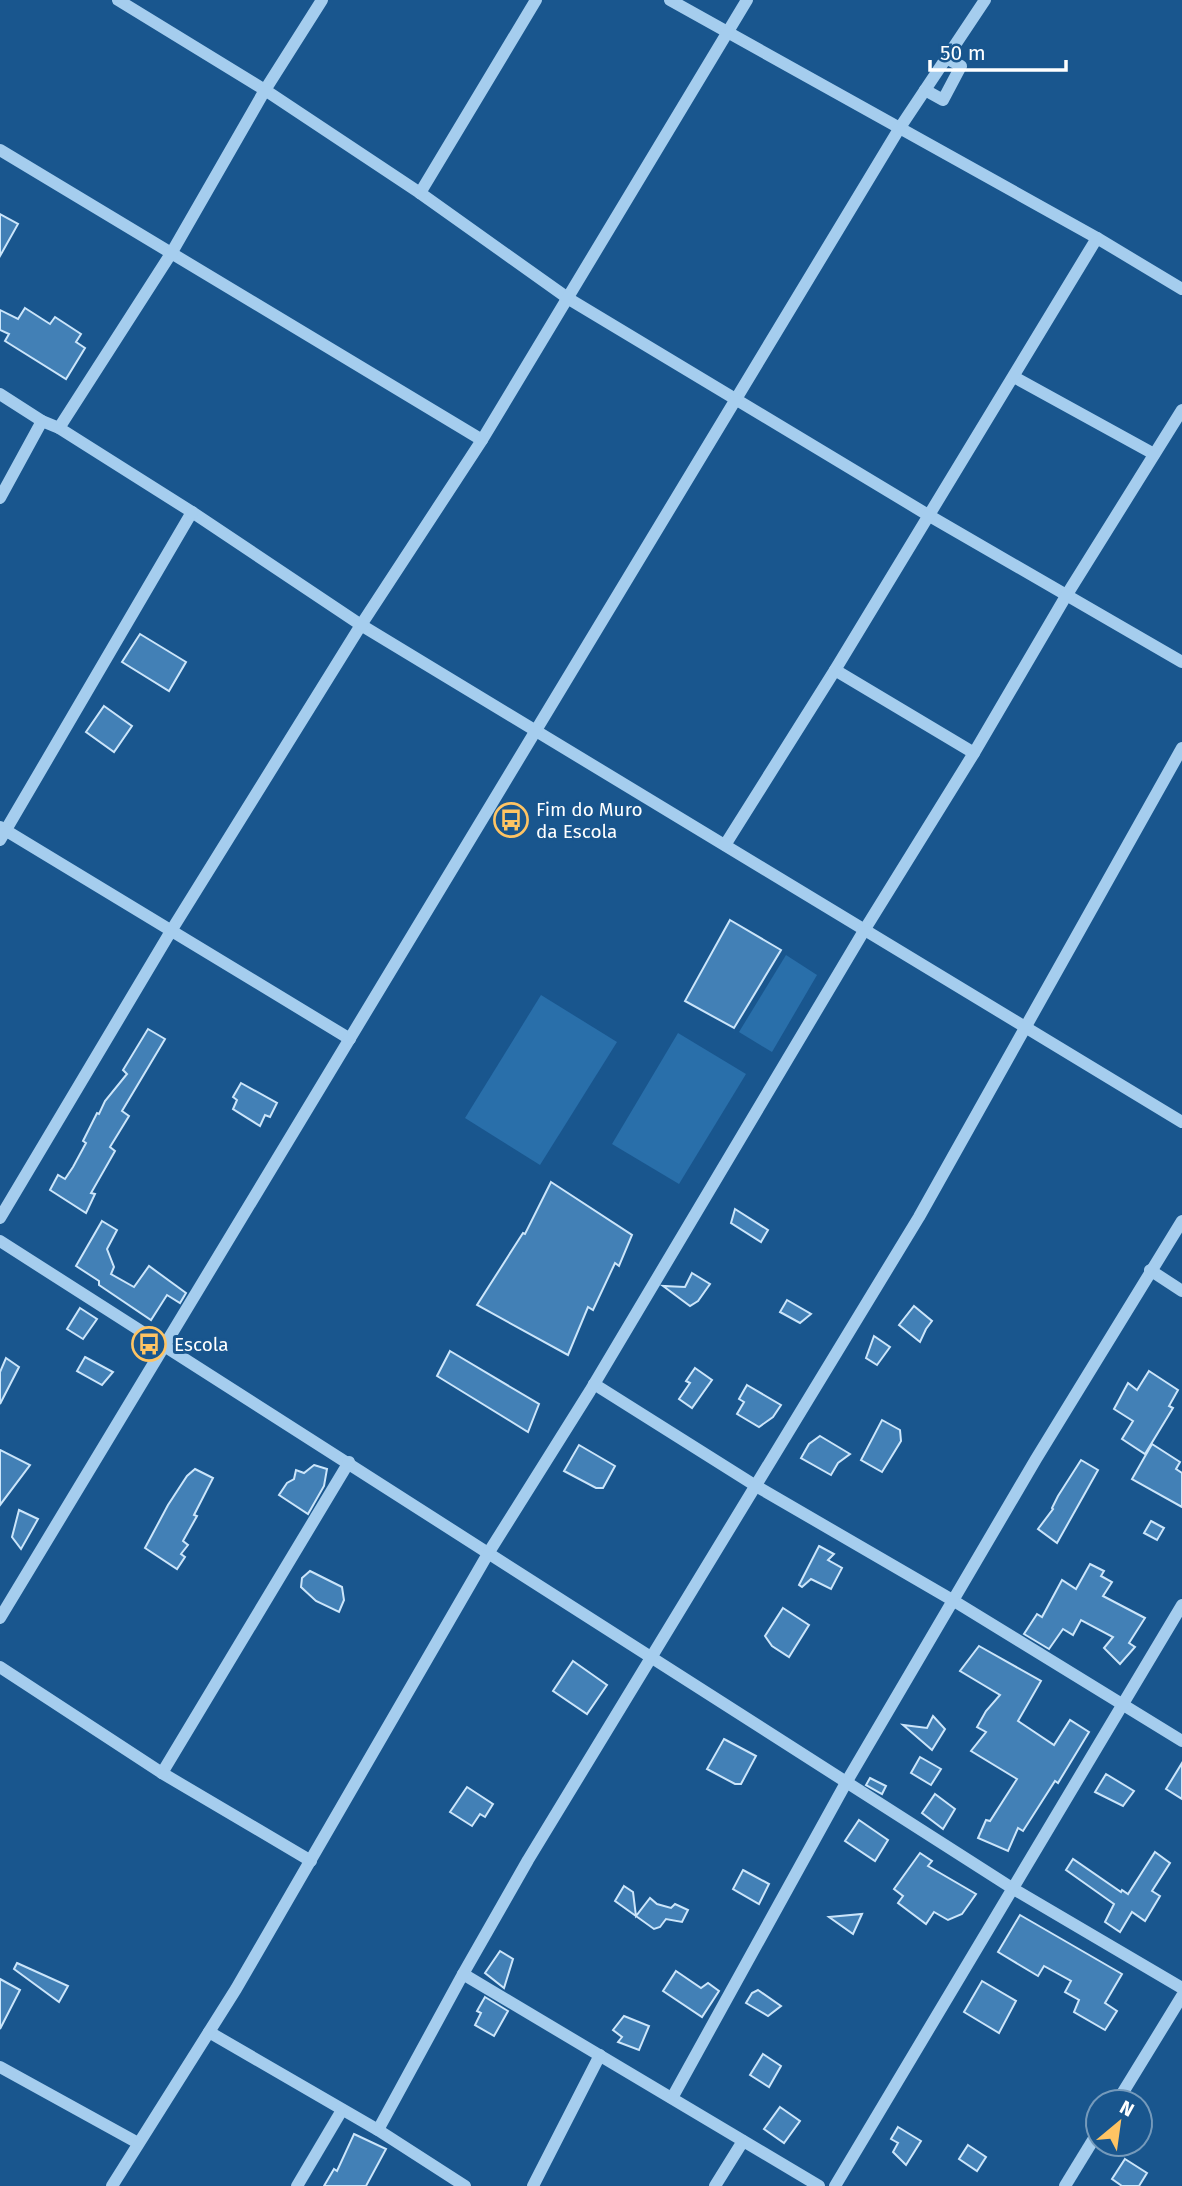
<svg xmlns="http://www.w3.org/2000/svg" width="1182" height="2186" viewBox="0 0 1182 2186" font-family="'Fira Sans',sans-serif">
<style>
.green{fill:#296faa}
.building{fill:#4280b6;stroke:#cbe5fa;stroke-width:2}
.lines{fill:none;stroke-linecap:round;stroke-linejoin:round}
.minor{stroke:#a5cdee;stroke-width:12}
.labels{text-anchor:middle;stroke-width:6;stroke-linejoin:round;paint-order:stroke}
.poi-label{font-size:19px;fill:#fff;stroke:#19568e;text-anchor:start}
</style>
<rect width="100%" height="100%" fill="#19568e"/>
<g class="green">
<path d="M786,955l31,20 -45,77 -33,-20z"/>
<path d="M541,995l76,47 -77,123 -75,-47z"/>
<path d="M678,1033l68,41 -67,110 -67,-40z"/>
</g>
<g class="building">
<path d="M0,214l18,10 -18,32z"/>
<path d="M25,308l25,16 5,-7 26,17 -5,8 9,6 -19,31 -61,-38 4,-7 -9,-4v-20l18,9z"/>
<path d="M140,634l46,28 -17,29 -47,-29z"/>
<path d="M104,706l28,20 -18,26 -28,-20z"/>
<path d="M730,920l51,30 -47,78 -49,-27z"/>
<path d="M148,1029l17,10 -43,72 7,5 -19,31 5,4 -24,42 4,1 -9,19 -36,-23 8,-15 7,4 8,-12 13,-24 -3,-2 14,-28 2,1 6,-13 22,-27 -4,-4z"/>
<path d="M241,1083l36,20 -7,14 -5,-2 -5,11 -27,-17 4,-9 -4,-3z"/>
<path d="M551,1182l81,53 -13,31 -4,-3 -22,47 -5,-3 -20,48 -91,-50 46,-72 2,1z"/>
<path d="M735,1209l33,21 -7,12 -30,-19z"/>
<path d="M102,1221l15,9 -10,19 7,18 -3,7 23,13 15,-21 37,27 -6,10 -13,-8 -16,25 -52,-35v-4l-23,-15z"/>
<path d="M692,1273l18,11 -12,17 -8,5 -27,-20 22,1z"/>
<path d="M787,1300l24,14 -11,9 -20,-11z"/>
<path d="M914,1306l18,15 -6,8 -6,13 -21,-17z"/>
<path d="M80,1308l17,11 -14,20 -16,-10z"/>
<path d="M874,1336l16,11 -13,18 -11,-7z"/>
<path d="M450,1351l89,53 -11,28 -91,-56z"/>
<path d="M85,1357l28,15 -11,13 -25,-14z"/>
<path d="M6,1358l13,9 -19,37v-32z"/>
<path d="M695,1368l17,12 -20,28 -13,-9 11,-16 -4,-2z"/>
<path d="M1149,1371l29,19 -9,16 4,2 -28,46 -23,-15 11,-18 -19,-12 14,-26 9,7z"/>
<path d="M747,1385l34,20 -8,12 -14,10 -22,-13 7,-12 -5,-3z"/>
<path d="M882,1420l18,10 1,11 -19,31 -21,-12z"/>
<path d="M820,1436l30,18 -12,9 -7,12 -30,-17 8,-14z"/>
<path d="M1152,1444l28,18 -4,7 6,4v34l-50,-28z"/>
<path d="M579,1445l36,21 -12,22h-7l-32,-17z"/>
<path d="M0,1450l30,15 -30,40z"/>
<path d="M1081,1460l17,10 -41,73 -19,-14 15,-20 -1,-1 6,-12z"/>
<path d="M314,1465l13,4 -3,17 -16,28 -29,-19 8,-12 7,-4 2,-9 8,3z"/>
<path d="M195,1469l18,9 -19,37 3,1 -14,25 5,4 -7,9 4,3 -8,12 -32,-21 23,-43 19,-29z"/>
<path d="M19,1510l19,9 -17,30 -9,-12z"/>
<path d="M1151,1521l13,7 -7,12 -13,-7z"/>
<path d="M819,1546l15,8 -6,6 14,8 -11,21 -20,-10 -9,8 -3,-2z"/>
<path d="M1090,1564l14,7 -3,5 11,6 -9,14 42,22 -16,25 6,4 -15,17 -16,-16 9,-11 -32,-17 -8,15 -10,-6 -14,20 -25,-15 13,-20 5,3 20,-37 14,9z"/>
<path d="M310,1571l32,16 2,13 -5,12 -23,-11 -15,-14 1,-9z"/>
<path d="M783,1608l26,17 -20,32 -17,-11 -7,-10z"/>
<path d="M979,1646l62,35 -23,40 36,24 16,-25 19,12 -31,51 -3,-2 -32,50 -5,-3 -10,23 -30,-13 8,-18 4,1 27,-42 -46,-28 15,-19 -9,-5 9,-16 14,-16 -40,-24z"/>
<path d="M573,1661l34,24 -20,29 -34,-23z"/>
<path d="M933,1716l12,13 -13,21 -29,-25 24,3z"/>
<path d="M724,1739l32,17 -15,28h-6l-28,-15z"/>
<path d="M920,1757l21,12 -10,16 -20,-12z"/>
<path d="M1182,1763v36l-16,-10z"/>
<path d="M1106,1774l28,17 -11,15 -28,-14z"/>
<path d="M870,1778l16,8 -4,8 -16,-9z"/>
<path d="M467,1787l26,17 -8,13 -5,-3 -8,12 -22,-14z"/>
<path d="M935,1794l20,15 -12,20 -21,-16z"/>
<path d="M859,1820l29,20 -13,21 -30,-20z"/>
<path d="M1155,1852l15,11 -18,28 8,5 -15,25 -13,-9 -12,20 -15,-10 9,-18 -48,-34 7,-11 48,33 1,-2 6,4z"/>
<path d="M920,1853l12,8 -4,5 48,28 -14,20 -14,6 -14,-8 -8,12 -28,-21 5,-7 -9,-7z"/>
<path d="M743,1870l26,14 -10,20 -26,-15z"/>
<path d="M624,1886l9,6 3,24 14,-18 7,6 14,4 4,-4 13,6 -6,12 -16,-3 -6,8 -6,2 -39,-28z"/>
<path d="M862,1914l-9,20 -24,-17z"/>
<path d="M1020,1915l102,59 -17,29 12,8 -12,19 -31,-18 5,-12 -14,-8 6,-11 -27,-15 -6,10 -40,-24z"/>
<path d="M500,1951l13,8 -9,29 -19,-15z"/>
<path d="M17,1963l51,23 -9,16 -45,-33z"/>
<path d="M676,1971l25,17 7,-5 11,8 -17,26 -39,-26z"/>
<path d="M0,1979l20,11 -20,39z"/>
<path d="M982,1981l34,20 -17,32 -35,-21z"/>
<path d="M758,1990l23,16 -13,10 -22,-13 6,-10z"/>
<path d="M485,1997l23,14 -14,25 -19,-11 6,-12 -4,-2z"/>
<path d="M624,2016l25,10 -10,24 -21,-8 4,-5 -9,-7z"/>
<path d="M763,2054l18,12 -12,21 -19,-12z"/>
<path d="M780,2107l20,14 -16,22 -20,-14z"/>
<path d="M898,2127l23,14 -15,24 -13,-13 5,-9 -7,-4z"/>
<path d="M354,2134l32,15 -20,37h-42l10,-17 3,2z"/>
<path d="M968,2145l18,12 -9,14 -18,-12z"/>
<path d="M1125,2159l22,14 -8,13h-17l-10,-7z"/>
</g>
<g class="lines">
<g class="minor">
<path d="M118,0l147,90 155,103 149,106 359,216 254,147"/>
<path d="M670,0l427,238 85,51"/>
<path d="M925,90l18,10 18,-34 -15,-8"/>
<path d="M0,150l482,290"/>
<path d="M420,193l116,-193"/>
<path d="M1014,377l140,77"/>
<path d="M0,394l42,27 17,7 133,84 169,113 821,497"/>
<path d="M59,428l113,-176 93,-162 57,-90"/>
<path d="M0,498l42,-77"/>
<path d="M835,670l139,83"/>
<path d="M0,827l350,212"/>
<path d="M0,840l192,-328"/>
<path d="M725,845l110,-175 262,-432"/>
<path d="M0,1218l171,-287 190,-306 121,-185 265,-440"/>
<path d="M0,1241l1012,647 170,100"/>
<path d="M1150,1270l32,21"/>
<path d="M594,1384l162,102 198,115 228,140"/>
<path d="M0,1618l899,-1489 86,-129"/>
<path d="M0,1667l162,106 149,88"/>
<path d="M162,1773l187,-311"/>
<path d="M463,1974l356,212"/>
<path d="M209,2032l169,98 87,56"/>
<path d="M0,2067l138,76"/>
<path d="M672,2098l175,-317 189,-322 146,-238"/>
<path d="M1117,2102l65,-106"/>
<path d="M378,2130l85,-156 65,-114 391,-643 263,-469"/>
<path d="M112,2186l124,-197 253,-437 101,-161 275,-462 109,-176 92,-157 116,-186"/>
<path d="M297,2186l45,-76"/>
<path d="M533,2186l67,-131"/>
<path d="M715,2186l28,-45"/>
<path d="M835,2186l347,-581"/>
<path d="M1065,2186l33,-54"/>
</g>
</g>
<defs>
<g id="bus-ring" transform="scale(1.75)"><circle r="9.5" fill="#19568e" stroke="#ffc463" stroke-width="1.5"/><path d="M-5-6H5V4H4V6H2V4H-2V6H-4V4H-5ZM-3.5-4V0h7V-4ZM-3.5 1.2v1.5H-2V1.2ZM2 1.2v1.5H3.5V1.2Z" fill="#ffc463"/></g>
</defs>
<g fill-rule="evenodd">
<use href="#bus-ring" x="511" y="820"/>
<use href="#bus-ring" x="149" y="1344"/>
</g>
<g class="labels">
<g class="poi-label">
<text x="536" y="816">Fim do Muro<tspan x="536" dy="22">da Escola</tspan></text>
<text x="174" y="1351">Escola</text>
</g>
</g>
<g transform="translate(1119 2123) rotate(29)"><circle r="33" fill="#19568e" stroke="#759abb" stroke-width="2"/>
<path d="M0-5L12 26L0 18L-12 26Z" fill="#ffc463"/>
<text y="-10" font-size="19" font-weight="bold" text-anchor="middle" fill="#ffffff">N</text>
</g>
<path d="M930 60v10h136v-10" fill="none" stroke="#ffffff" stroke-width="3.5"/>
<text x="940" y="60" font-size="21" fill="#ffffff" stroke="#19568e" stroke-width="5" paint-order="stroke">50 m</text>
</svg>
